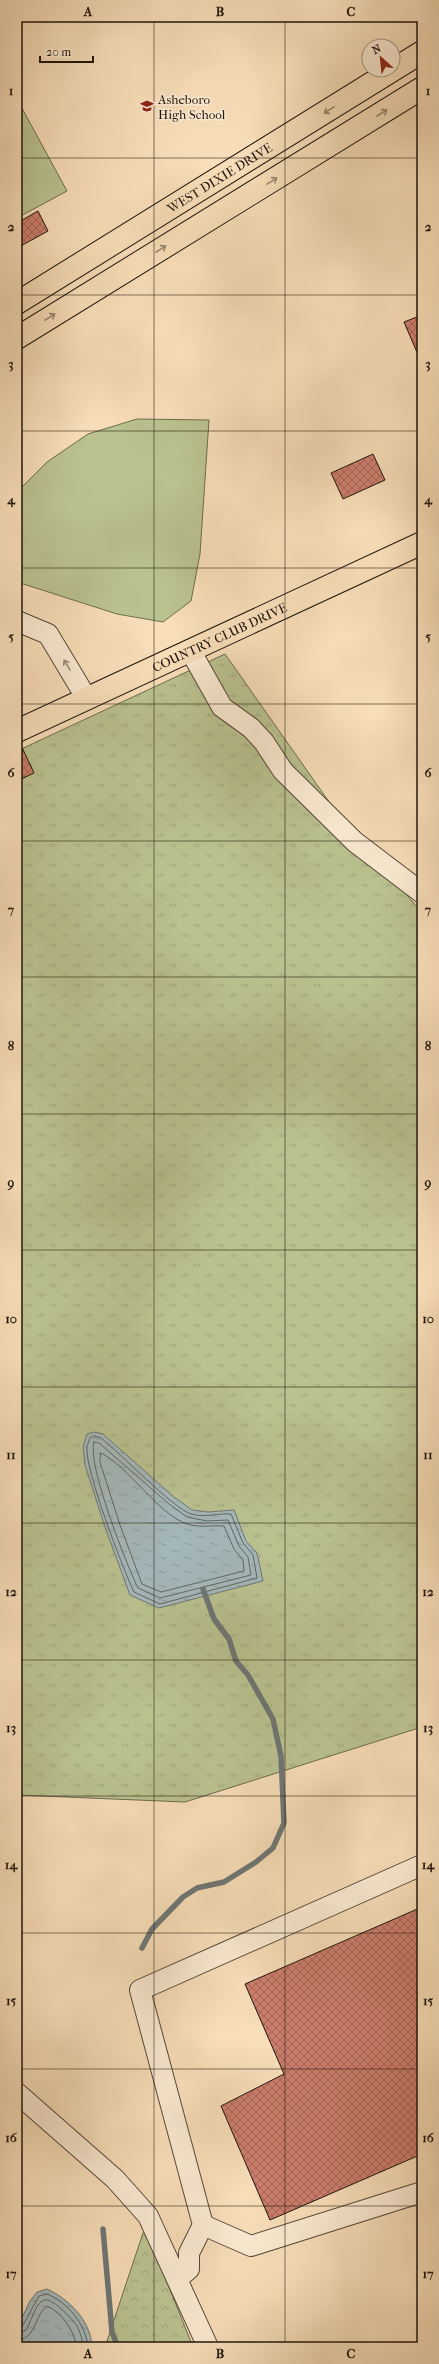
<svg xmlns="http://www.w3.org/2000/svg" width="439" height="2364" viewBox="0 0 439 2364" font-family="'IM FELL French Canon',serif">
<style>
.grass{fill:url(#grass-tufts);stroke:#6c6c4e}
.forest{fill:url(#forest-crowns);stroke:#6c6c4e}
.pitch{fill:#bac290;stroke:#6c6c4e}
.water{fill:url(#water-ripples);stroke:#6e7775}
.lines{fill:none;stroke-linecap:round;stroke-linejoin:round}
.shore{stroke:#616664;stroke-width:1}
.stream{stroke:#6e7775;stroke-width:5.5}
.building{fill:url(#building-cross-hatch);stroke:#1e150d}
.minor-casing{stroke:#544738;stroke-width:22}
.major-casing{stroke:#1e150d;stroke-width:24}
.path{stroke:#1e150d;stroke-width:2.5;stroke-dasharray:1 2;stroke-linecap:butt}
.minor{stroke:#fae9d1;stroke-width:20}
.major{stroke:#f7ddb8;stroke-width:22}
.oneway{stroke:#95836b}
.oneway2{stroke:#978a79}
.grid{fill:none;stroke:#1e150d;stroke-width:1;stroke-opacity:0.55}
.labels{text-anchor:middle;stroke-width:3.5;stroke-linejoin:round;paint-order:stroke}
.poi-label{font-size:13px;fill:#1e150d;stroke:#fae9d1;text-anchor:start}
.street-label{font-size:13px;fill:#1e150d;stroke:#fae9d1}
.neatline{fill:none;stroke:#1e150d;stroke-width:1.5}
.grid-label{font-size:13px;text-anchor:middle;font-weight:bold;fill:#1e150d}
</style>
<defs>
<pattern id="grass-tufts" width="24" height="20" patternUnits="userSpaceOnUse"><rect width="24" height="20" fill="#bac290"/><path d="M3 7l-1-3M5 7V3M7 7l1-3M15 17l-1-3M17 17v-4M19 17l1-3" fill="none" stroke="#9fa67b"/></pattern>
<pattern id="forest-crowns" width="20" height="18" patternUnits="userSpaceOnUse"><rect width="20" height="18" fill="#bac290"/><path d="M2 6a3 3 0 1 1 6 0M12 15a3 3 0 1 1 6 0" fill="none" stroke="#9fa67b"/></pattern>
<pattern id="water-ripples" width="26" height="14" patternUnits="userSpaceOnUse"><rect width="26" height="14" fill="#a4b8bb"/><path d="M2 4q2-2 4 0t4 0M15 11q2-2 4 0t4 0" fill="none" stroke="#8d9da0"/></pattern>
<pattern id="building-cross-hatch" width="8" height="8" patternUnits="userSpaceOnUse"><rect width="8" height="8" fill="#cb7d6b"/><path d="M0 0l8 8M0 8l8-8" fill="none" stroke="#a46556"/></pattern>
</defs>
<rect width="100%" height="100%" fill="#f7ddb8"/>
<filter id="stains"><feTurbulence type="fractalNoise" baseFrequency=".005" numOctaves="4"/><feColorMatrix values="0 0 0 0 .2 0 0 0 0 .09 0 0 0 0 .02 0 0 0 .5 -.17"/></filter>
<radialGradient id="worn" r=".72"><stop offset=".6" stop-color="#630" stop-opacity="0"/><stop offset="1" stop-color="#630" stop-opacity=".3"/></radialGradient>
<path class="grass" d="M225,654l107,152 90,107v814l-237,75 -168,-7v-1044z"/>
<path class="forest" d="M145,2227l48,120h-88z"/>
<g class="pitch">
<path d="M17,99l50,92 -50,27z"/>
<path d="M137,419l72,1 -9,134 -9,47 -28,21 -46,-8 -100,-32v-88l3,-5 27,-27 41,-28z"/>
</g>
<g class="water">
<path d="M94,1432l9,2 71,63 18,13 16,2 26,-2 12,31 11,12 6,28 -104,27 -29,-13 -24,-65 -21,-65 -2,-18 4,-13z"/>
<path d="M47,2289c22,10 44,32 45,58h-75v-19l13,-27 7,-9z"/>
</g>
<g class="lines">
<g class="shore">
<path d="M94,1436l7,2c19,15 72,70 90,76 14,4 27,-1 40,0l12,29 10,12 4,23 -97,26 -26,-12c-11,-23 -50,-124 -47,-146 1,-2 2,-6 3,-8z"/>
<path d="M94,1442l5,1 70,61 18,13 20,4 21,-1 11,26 9,11 3,18 -91,23 -22,-10c-11,-22 -52,-126 -44,-146z"/>
<path d="M101,1453c28,14 57,61 86,71 12,4 25,1 37,2l10,23 9,11 1,11 -83,21 -19,-8 -22,-59 -20,-63z"/>
<path d="M17,2329l5,-2 17,-31 8,-2c20,8 39,30 41,53"/>
<path d="M17,2334l9,-4c5,-8 8,-23 16,-29 8,-7 31,19 35,25 3,6 6,15 6,21"/>
<path d="M17,2340c20,-1 17,-25 30,-34 15,6 27,25 30,41"/>
</g>
<g class="stream">
<path d="M142,1948l10,-19 31,-32 14,-9 27,-6 32,-20 17,-14 11,-25 -3,-67 -8,-37 -25,-44 -12,-14 -7,-22 -15,-20 -11,-30"/>
<path d="M103,2229l9,103 6,15"/>
</g>
</g>
<g class="building">
<path d="M38,211l10,20 -31,17v-25z"/>
<path d="M422,315v49l-18,-42z"/>
<path d="M373,454l12,26 -42,19 -12,-26z"/>
<path d="M17,743h3l14,30 -17,8z"/>
<path d="M422,1907v247l-152,66 -49,-114 63,-32 -39,-90z"/>
</g>
<g class="lines">
<g class="minor-casing">
<g id="minor">
<path d="M17,621l31,13 39,65"/>
<path d="M190,650l32,57 29,21 13,14 19,29 72,71 67,51"/>
<path d="M17,2093l98,86 33,37 60,131"/>
<path d="M203,2225l48,21 171,-54"/>
<path d="M177,2279l12,-10v-16l14,-28 -63,-235 282,-125"/>
</g>
</g>
<g class="major-casing">
<g id="major">
<path id="s1" d="M17,303l405,-251"/>
<path d="M17,338l405,-250"/>
<path id="s2" d="M17,731l405,-188"/>
</g>
</g>
<path class="path" d="M418,504l4,-2"/>
<use href="#minor" class="minor"/>
<use href="#major" class="major"/>
</g>
<defs><path id="oneway-shaft" d="M-6 0H5M1.5-3L5.5 0L1.5 3" fill="none" stroke-width="1.6" stroke-linecap="round" stroke-linejoin="round"/></defs>
<g class="oneway">
<use href="#oneway-shaft" transform="translate(329 110) rotate(148)"/>
<use href="#oneway-shaft" transform="translate(382 113) rotate(-32)"/>
<use href="#oneway-shaft" transform="translate(272 181) rotate(-32)"/>
<use href="#oneway-shaft" transform="translate(161 249) rotate(-32)"/>
<use href="#oneway-shaft" transform="translate(50 317) rotate(-32)"/>
</g>
<use class="oneway2" href="#oneway-shaft" transform="translate(67 665) rotate(-121)"/>
<path class="grid" d="M154,17v2330M285,17v2330M17,158h405M17,295h405M17,431h405M17,568h405M17,704h405M17,841h405M17,977h405M17,1114h405M17,1250h405M17,1387h405M17,1523h405M17,1660h405M17,1796h405M17,1933h405M17,2069h405M17,2206h405"/>
<defs>
<g id="school-bare" transform="scale(1.08)"><path d="M0-5L7-2L0 1L-7-2ZM-4 1L0 2.5L4 1V4Q0 6-4 4Z" fill="#8f2418" stroke="#fae9d1" stroke-width="2.5" paint-order="stroke"/></g>
</defs>
<g fill-rule="evenodd">
<use href="#school-bare" x="147" y="106"/>
</g>
<g class="labels">
<g class="poi-label">
<text x="158" y="104">Asheboro<tspan x="158" dy="15">High School</tspan></text>
</g>
<g class="street-label">
<text dy="5" stroke="none"><textPath href="#s1" startOffset="238">WEST DIXIE DRIVE</textPath></text>
<text dy="5" stroke="none"><textPath href="#s2" startOffset="223">COUNTRY CLUB DRIVE</textPath></text>
</g>
</g>
<rect width="439" height="2364" fill="none" stroke="#f7ddb8" stroke-width="44"/>
<g transform="translate(381 58) rotate(333)"><circle r="19" fill="#fae9d1" stroke="#a29483"/>
<path d="M0-3L7 15L0 10L-7 15Z" fill="#8f2418"/>
<text y="-6" font-size="11" font-weight="bold" text-anchor="middle" fill="#1e150d">N</text>
</g>
<path d="M40 56v6h53v-6" fill="none" stroke="#1e150d" stroke-width="2"/>
<text x="46" y="56" font-size="12" fill="#1e150d" stroke="#fae9d1" stroke-width="3" paint-order="stroke">20 m</text>
<rect x="22" y="22" width="395" height="2320" class="neatline"/>
<g class="grid-label">
<text x="88" y="16">A</text>
<text x="220" y="16">B</text>
<text x="351" y="16">C</text>
<text x="11" y="95">1</text>
<text x="428" y="95">1</text>
<text x="11" y="231">2</text>
<text x="428" y="231">2</text>
<text x="11" y="368">3</text>
<text x="428" y="368">3</text>
<text x="11" y="504">4</text>
<text x="428" y="504">4</text>
<text x="11" y="641">5</text>
<text x="428" y="641">5</text>
<text x="11" y="777">6</text>
<text x="428" y="777">6</text>
<text x="11" y="914">7</text>
<text x="428" y="914">7</text>
<text x="11" y="1050">8</text>
<text x="428" y="1050">8</text>
<text x="11" y="1187">9</text>
<text x="428" y="1187">9</text>
<text x="11" y="1323">10</text>
<text x="428" y="1323">10</text>
<text x="11" y="1459">11</text>
<text x="428" y="1459">11</text>
<text x="11" y="1596">12</text>
<text x="428" y="1596">12</text>
<text x="11" y="1732">13</text>
<text x="428" y="1732">13</text>
<text x="11" y="1869">14</text>
<text x="428" y="1869">14</text>
<text x="11" y="2005">15</text>
<text x="428" y="2005">15</text>
<text x="11" y="2142">16</text>
<text x="428" y="2142">16</text>
<text x="11" y="2278">17</text>
<text x="428" y="2278">17</text>
<text x="88" y="2358">A</text>
<text x="220" y="2358">B</text>
<text x="351" y="2358">C</text>
</g>
<rect width="100%" height="100%" filter="url(#stains)"/>
<rect width="100%" height="100%" fill="url(#worn)"/>
</svg>
